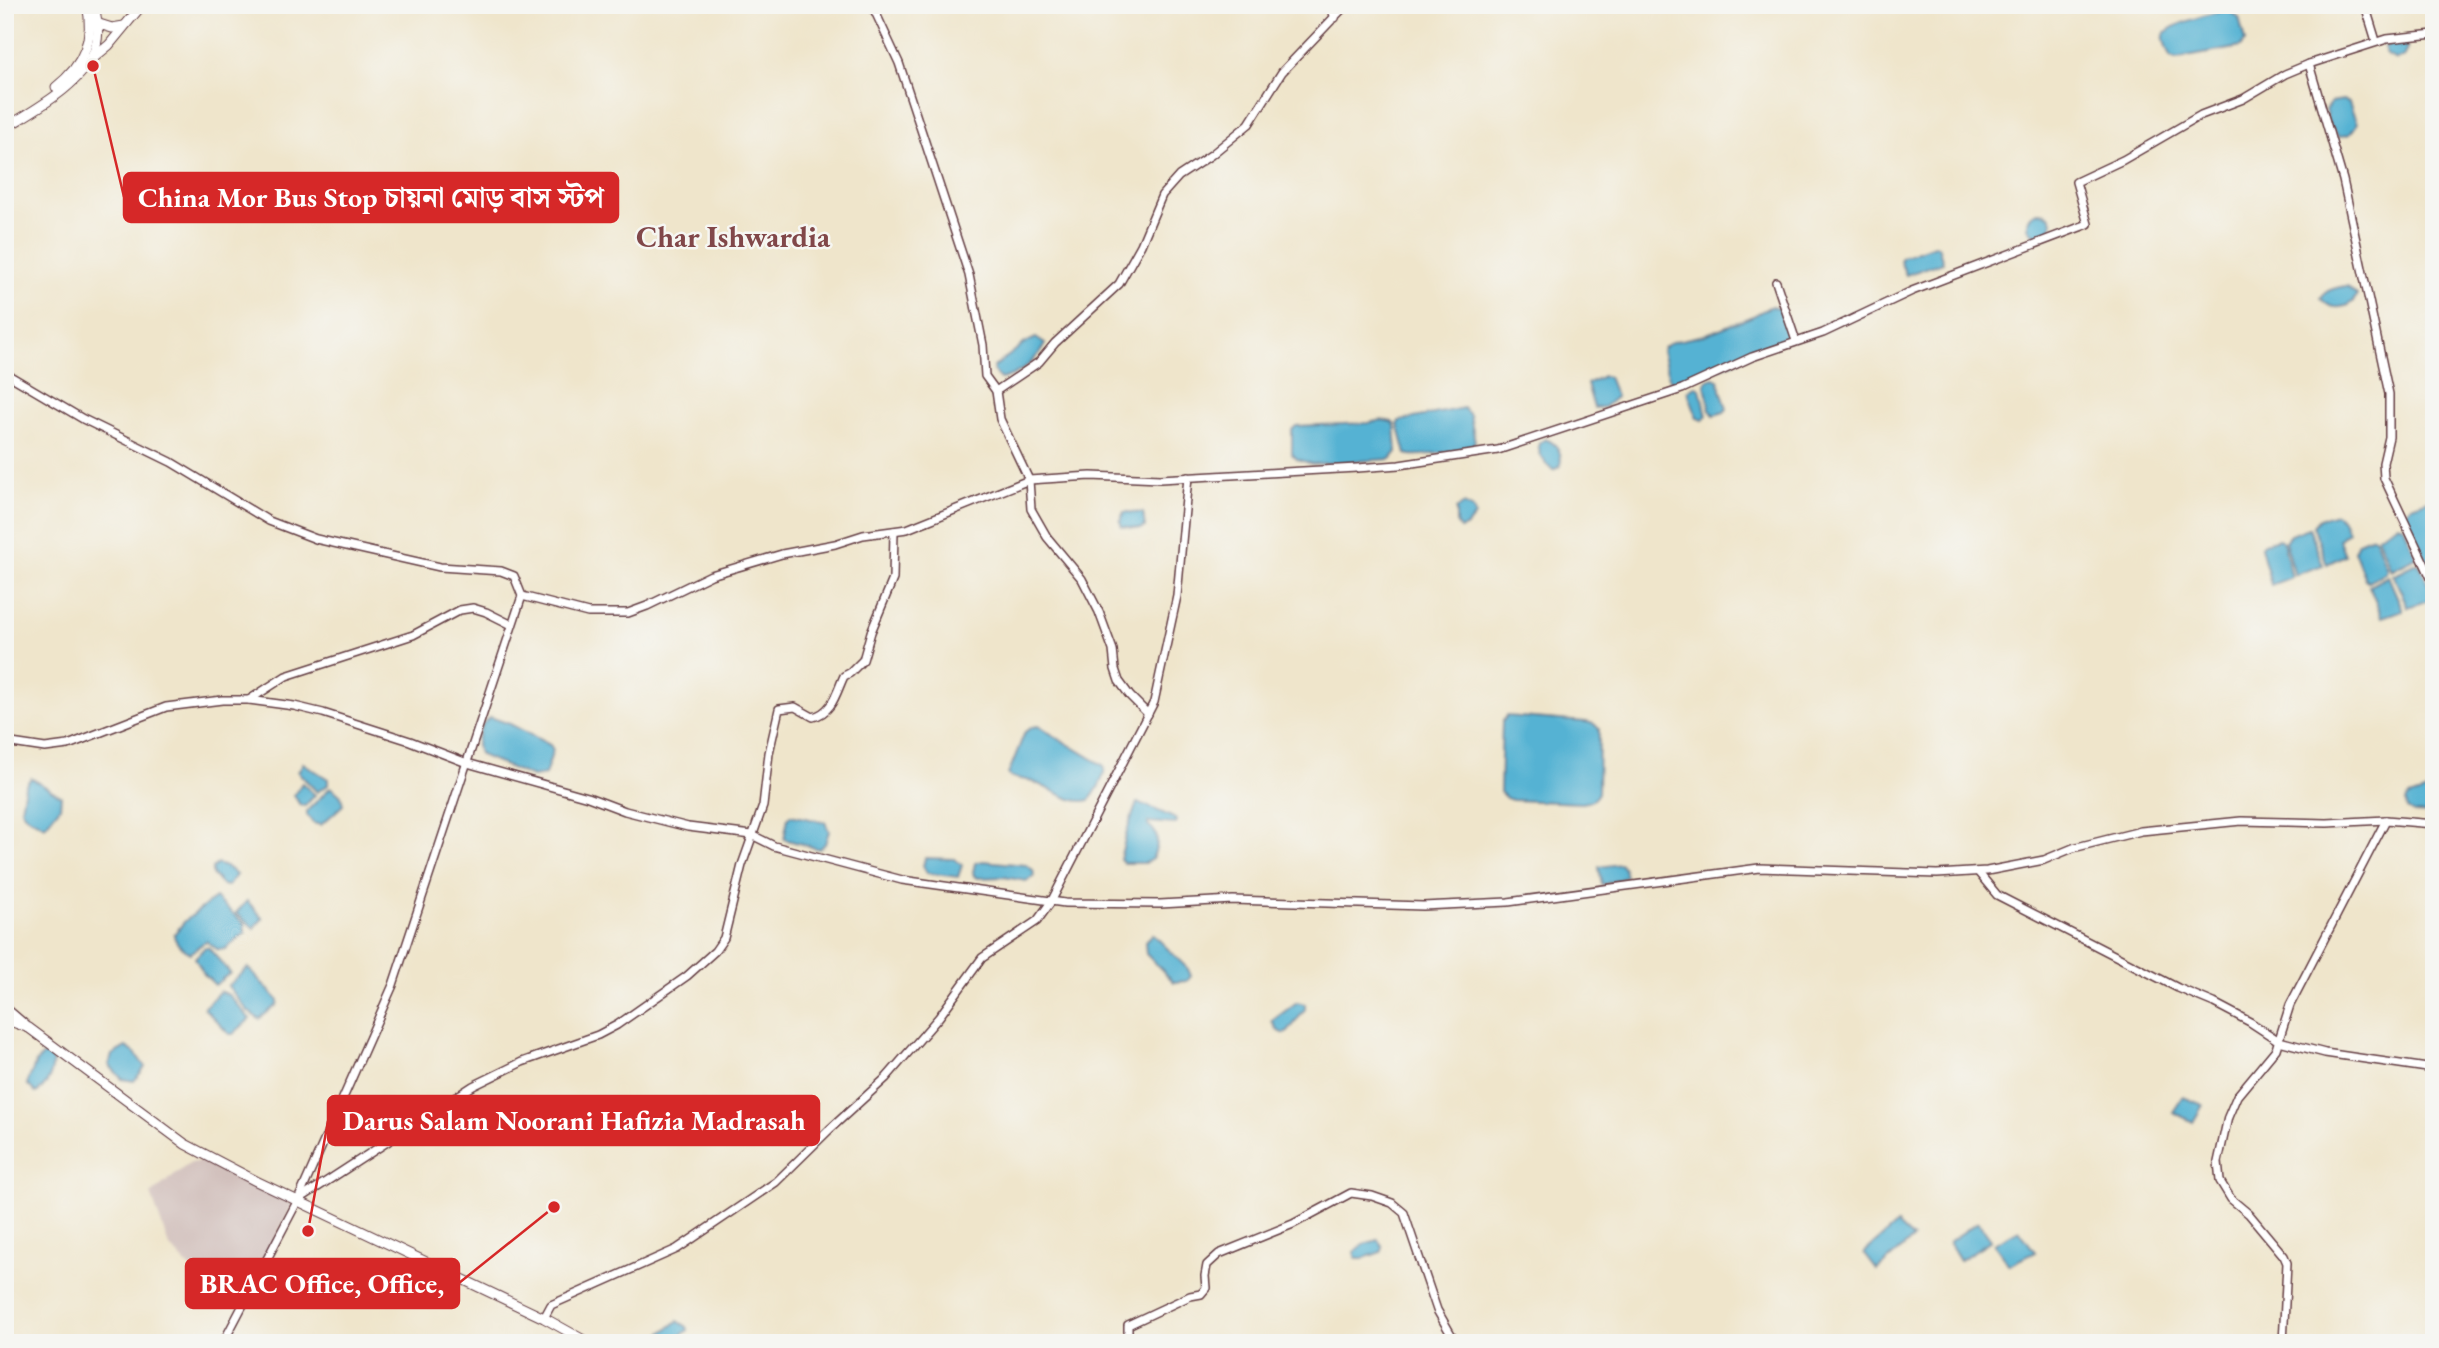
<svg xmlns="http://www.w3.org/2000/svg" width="2439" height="1348" viewBox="0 0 2439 1348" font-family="'EB Garamond','Noto Serif Bengali',serif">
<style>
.industrial{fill:#d1c0bc}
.water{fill:#54b2d3;stroke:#4f687f;stroke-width:2}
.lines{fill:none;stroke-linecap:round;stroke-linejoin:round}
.minor-casing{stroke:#633d43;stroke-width:10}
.major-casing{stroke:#633d43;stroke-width:11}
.minor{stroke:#fff;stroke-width:7}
.major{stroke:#fff;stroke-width:9}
.labels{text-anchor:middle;stroke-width:5;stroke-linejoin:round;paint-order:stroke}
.quarter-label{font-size:30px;font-weight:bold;fill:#814749;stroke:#f6f6f2}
.leader{fill:none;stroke:#d62828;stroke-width:2.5}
.callout-dot{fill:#d62828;stroke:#f6f6f2;stroke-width:2.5}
.callout{fill:#d62828;stroke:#d62828;stroke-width:2.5}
.callout-label{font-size:28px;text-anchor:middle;font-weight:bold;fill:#fff}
</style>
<rect width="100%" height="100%" fill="#f6f6f2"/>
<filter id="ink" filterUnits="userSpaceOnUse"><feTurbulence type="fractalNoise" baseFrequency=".0143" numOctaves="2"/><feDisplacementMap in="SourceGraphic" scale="14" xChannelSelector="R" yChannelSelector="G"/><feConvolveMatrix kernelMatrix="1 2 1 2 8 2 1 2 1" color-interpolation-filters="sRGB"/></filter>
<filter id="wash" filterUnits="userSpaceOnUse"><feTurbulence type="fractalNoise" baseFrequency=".00686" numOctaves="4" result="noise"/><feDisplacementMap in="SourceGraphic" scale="28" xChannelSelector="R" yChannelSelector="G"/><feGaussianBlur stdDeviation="1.57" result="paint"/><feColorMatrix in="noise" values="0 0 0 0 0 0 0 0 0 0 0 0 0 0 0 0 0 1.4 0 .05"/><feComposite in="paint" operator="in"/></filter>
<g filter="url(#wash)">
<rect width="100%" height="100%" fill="#efe5cb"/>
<path class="industrial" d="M203,1160l90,44 -38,73 -19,25 -7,1 -9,-4 -51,-53 -18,-52 37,-30z"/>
<g class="water">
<path d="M2228,10l11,8 6,23 -4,6 -65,12 -6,-2c-2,-6 -8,-17 -6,-22 4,-11 53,-23 64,-25z"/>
<path d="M2396,41l10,3 1,5 -4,8 -7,3 -9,-5 -3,-8z"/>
<path d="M2343,100l6,3 8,21 -7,10 -11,3 -10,-12 -4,-15 6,-8z"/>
<circle cx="2040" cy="224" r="12"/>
<path d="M1934,245l4,1 5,16 -37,13 -6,-14 2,-4z"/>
<path d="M2347,286l10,9c-6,14 -27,17 -36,3 4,-8 17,-11 26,-12z"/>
<path d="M1771,306l8,2 10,26 -2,3 -52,25 -56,21 -4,1 -5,-4 -8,-29 2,-4 8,-5 32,-7 49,-19z"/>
<path d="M1036,338l9,6c-7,15 -28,33 -45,35l-6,-8v-4l31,-24z"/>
<path d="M1603,376l5,1 8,20 -12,10 -10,1 -7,-24z"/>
<path d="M1714,378l4,2 9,29 -3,3 -10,3 -4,-5 -5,-25 3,-5z"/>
<path d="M1696,386l4,3 7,27 -4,4 -6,-2 -9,-27z"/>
<path d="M1463,408l7,7 5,27c-8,9 -59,16 -69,12l-8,-30 1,-3z"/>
<path d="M1382,420l10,2 3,3 2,27 -6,7 -79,5 -15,-5 -5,-5v-24l4,-4 72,-3z"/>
<path d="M1545,439c12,4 18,14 15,27l-7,4c-8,-6 -16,-17 -14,-27z"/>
<path d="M2434,498v66l-6,1 -23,-52 6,-7z"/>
<path d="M1464,504l9,5 2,7 -9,11 -6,2 -4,-6v-14z"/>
<path d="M1124,512l19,1 2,14 -4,2 -19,-3 -2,-5z"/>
<path d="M2336,514l7,6 5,12 -9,8 6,15 -18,9 -14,-38 6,-7z"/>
<path d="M2397,524l7,2 12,31 -25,13 -14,-34z"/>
<path d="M2309,528l14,37 -28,10 -10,-34 5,-6z"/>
<path d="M2372,536l3,2 12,31 -2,4 -17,8 -3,-2 -11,-28 4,-9z"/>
<path d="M2279,539l4,3 9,35 -21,8 -10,-38 3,-4z"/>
<path d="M2415,564h4l15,30v4l-26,9 -15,-32z"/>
<path d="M2388,576l15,34 -21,7 -13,-31z"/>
<path d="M1507,716l79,6 8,2 5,5 -1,64c-4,7 -8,9 -16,10l-70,-3 -6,-2 -6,-6 2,-70z"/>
<path d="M490,717l20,7 40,21 3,5 -8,25 -13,2 -52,-22c-7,-11 -1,-31 10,-38z"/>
<path d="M1038,726l66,40c2,9 -8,27 -15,34 -17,6 -43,-15 -59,-19 -8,-3 -15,-1 -22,-6l17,-43 7,-5z"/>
<path d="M303,763l25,16v6l-11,7 -19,-20z"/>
<path d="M31,778l30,18 -1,11 -15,19 -19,-10 -5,-7 4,-23z"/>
<path d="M302,783l13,12 -10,11 -5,-1 -6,-10z"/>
<path d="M331,787l10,9 2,9 -22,20 -8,-2 -6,-8v-4z"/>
<path d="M2430,790l4,3v21l-20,-1 -7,-4 -1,-7 3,-5z"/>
<path d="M1137,803c5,0 35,14 40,17l-1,4 -28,-2v3c13,9 10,22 4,34l-7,4h-21l-4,-4 8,-31z"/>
<path d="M790,815l35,7 4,9 -4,13 -6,5 -35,-10 4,-21z"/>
<path d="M925,858l29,1 8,6 -4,12 -31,-4 -4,-7z"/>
<path d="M983,861l43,4 7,5 1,7 -8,4 -22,-4 -26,1 -4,-2 -1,-4 2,-9z"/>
<path d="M217,864l11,4 8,7 -8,11 -6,-1 -10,-11v-5z"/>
<path d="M1620,864l4,5 2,8 -24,8 -3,-18z"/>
<path d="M215,898l30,26v9l-20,16 -7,1 -12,-9 -16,12c-7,-3 -16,-11 -16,-19l11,-13z"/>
<path d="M247,901l16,17 -9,10 -18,-15z"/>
<path d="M1153,934l35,35 3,7 -4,5 -13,1 -28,-28 -1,-12z"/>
<path d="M205,947l4,1 21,25 -15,12 -12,-12 -8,-15z"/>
<path d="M248,968l30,32 -1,5 -18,14 -11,-8 -20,-25z"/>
<path d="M220,991l9,4 21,24 -17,15h-4l-25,-26z"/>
<path d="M1297,1002l8,2v5l-17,23 -4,2 -6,-3 -6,-10z"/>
<path d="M126,1047l9,6 10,14 -11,14 -12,-2 -13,-14 3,-10z"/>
<path d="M45,1054l6,3c5,11 -4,30 -15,36l-9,-9 9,-22z"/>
<path d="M2183,1097l20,8 -10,17 -20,-10z"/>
<path d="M1978,1222l13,18 -31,20 -11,-18z"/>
<path d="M1897,1224l16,15 -36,31 -13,-17z"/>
<path d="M2019,1230l16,22 -26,13 -15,-21z"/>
<path d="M1378,1240l5,7 -2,5 -17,6h-8l-2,-6 10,-8z"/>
<path d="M678,1321l9,6 1,3c-13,11 -24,13 -40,13z"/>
</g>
</g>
<g filter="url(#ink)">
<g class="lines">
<g class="minor-casing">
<g id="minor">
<path d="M872,5l27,58 70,212 14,70 2,31 11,15 4,28 29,61 2,29 16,28 35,42 17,33 14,38 2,19 4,12 11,15 18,18"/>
<path d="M1330,5l5,13"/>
<path d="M2365,5l11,36"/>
<path d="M2309,64l34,116 46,214v43l-6,26 1,15 50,106"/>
<path d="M1776,282l20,59"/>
<path d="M5,373l78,46 88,43 98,59 47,18 124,28 61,4 13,5 8,20 -129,389 -95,215 -75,143"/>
<path d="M996,391l43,-29 16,-19 64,-59 22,-39 21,-50 17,-19 32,-21 38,-31 33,-52 64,-67"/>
<path d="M522,596l66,17h40l19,-7 64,-31 71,-21 53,-10 28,-9 44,-6 122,-49 62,-4 69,3 197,-11 42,-3 99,-15 184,-61 70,-32 71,-24 89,-42 176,-67 -12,-42 47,-22 78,-45 42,-16 42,-25 24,-10 78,-25 47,-5"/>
<path d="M249,700l45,6 29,7 87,28 57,22 121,34 37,14 63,16 64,8 22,11 128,34 163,23 95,1 73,-4 190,6 85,-4 251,-34 178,6 50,-3 57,-11 29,-12 68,-17 100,-10 86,2 59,-3 48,4"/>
<path d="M5,742l40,6 23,-3 98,-38 56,-7h27l37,-24 127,-41 47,-25 13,-2 13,4 26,13"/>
<path d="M1978,872l19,23 181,93 36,15 36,19 29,19 46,12 109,16"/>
<path d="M5,1007l21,18"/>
<path d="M298,1200l175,-114 49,-24 76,-27 19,-10 70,-49 28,-25 9,-13 18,-73 21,-59 6,-53 10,-44 16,-2 18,10c20,-5 23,-24 31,-41l6,-3 13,-13 8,-28 22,-53 1,-48"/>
<path d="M544,1318l7,-13 126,-56 99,-67 54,-53 56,-51 53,-61 43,-59 55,-37 14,-19 103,-200 23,-106 11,-119"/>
<path d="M1128,1343v-18l62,-29 11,-2 5,-6 -1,-12 2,-11 12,-11 74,-30 58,-31 21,3 20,7 12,10 33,97 19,33"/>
<path d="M2283,1343l4,-80 -3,-7 -35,-42 -18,-15 -11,-18 -2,-19 10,-45 9,-21 39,-47 14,-44 96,-185"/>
</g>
</g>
<g class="major-casing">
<g id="major">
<path d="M96,23l16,5 12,-2"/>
<path d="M91,60l18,-15 33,-40"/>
<path d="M56,87c27,-21 39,-48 31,-82"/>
<path d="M5,128c29,-18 80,-45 90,-79 5,-15 2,-29 -1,-44"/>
<path d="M5,1019l24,9 156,116 71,37 288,137 45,25"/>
</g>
</g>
<use href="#minor" class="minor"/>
<use href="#major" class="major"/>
</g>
</g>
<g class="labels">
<g class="quarter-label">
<text x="733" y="247">Char Ishwardia</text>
</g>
</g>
<path class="leader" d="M93 66L124 197M308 1231L328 1121M554 1207L459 1283"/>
<g class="callout-dot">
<circle cx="93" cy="66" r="7"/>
<circle cx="308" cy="1231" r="7"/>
<circle cx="554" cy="1207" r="7"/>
</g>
<g class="callout">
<rect x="124" y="173" width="494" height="49" rx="7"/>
<rect x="328" y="1096" width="491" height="49" rx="7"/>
<rect x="186" y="1259" width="273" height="49" rx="7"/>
</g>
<g class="callout-label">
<text x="371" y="207">China Mor Bus Stop চায়না মোড় বাস স্টপ</text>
<text x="574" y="1130">Darus Salam Noorani Hafizia Madrasah</text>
<text x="322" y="1293">BRAC Office, Office,</text>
</g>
<rect width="2439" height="1348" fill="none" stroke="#f6f6f2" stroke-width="28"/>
</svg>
